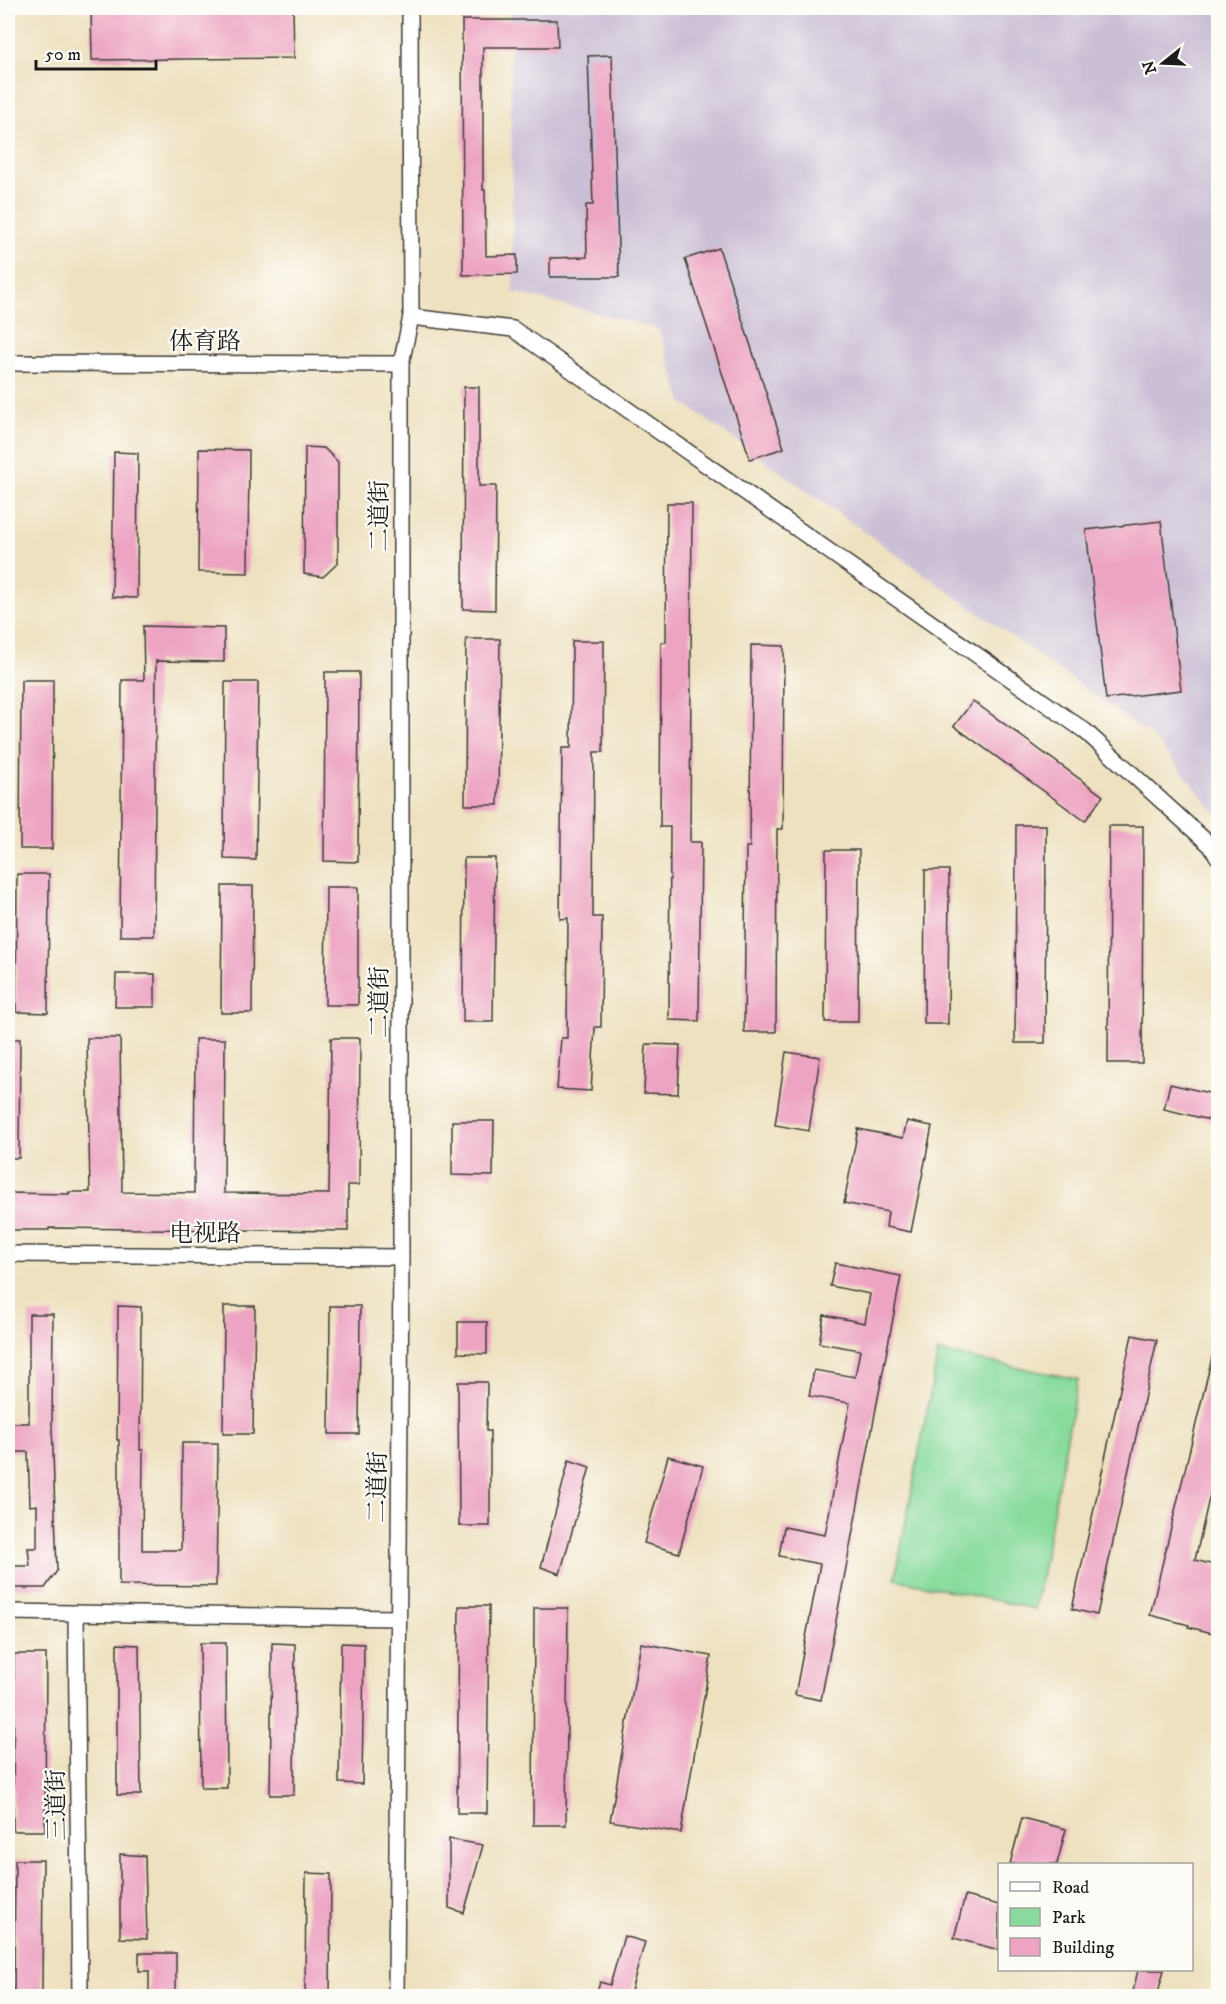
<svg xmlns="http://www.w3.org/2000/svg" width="1226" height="2004" viewBox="0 0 1226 2004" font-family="'IM FELL DW Pica','Noto Serif SC',serif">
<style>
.industrial{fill:#cbbfd5}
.green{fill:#88db9d;stroke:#527c5c;stroke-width:1.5}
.building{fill:#eda4c2}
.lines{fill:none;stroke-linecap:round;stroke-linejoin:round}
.street-casing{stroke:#3c3a35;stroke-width:18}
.street{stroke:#fff;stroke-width:15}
.labels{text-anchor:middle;stroke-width:4.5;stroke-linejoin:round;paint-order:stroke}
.street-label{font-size:24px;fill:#1c1c1c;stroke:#fdfcf7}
</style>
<rect width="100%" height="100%" fill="#fdfcf7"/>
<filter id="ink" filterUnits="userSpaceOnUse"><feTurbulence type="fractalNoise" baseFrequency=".0167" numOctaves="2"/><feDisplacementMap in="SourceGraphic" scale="12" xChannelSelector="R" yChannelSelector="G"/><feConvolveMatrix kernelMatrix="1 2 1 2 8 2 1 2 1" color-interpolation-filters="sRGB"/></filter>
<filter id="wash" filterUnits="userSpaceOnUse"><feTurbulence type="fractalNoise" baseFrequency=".008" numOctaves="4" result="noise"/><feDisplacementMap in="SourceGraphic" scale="24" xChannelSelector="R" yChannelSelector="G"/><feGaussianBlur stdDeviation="1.35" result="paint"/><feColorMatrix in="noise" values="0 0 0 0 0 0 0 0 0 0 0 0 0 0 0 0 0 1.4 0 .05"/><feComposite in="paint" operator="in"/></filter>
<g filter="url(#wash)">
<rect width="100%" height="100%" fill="#eee1c0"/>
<path class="industrial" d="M510,8h708v807l-66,-79 -470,-334 -23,-73 -146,-37z"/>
<path class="green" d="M938,1352l140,27 -43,230 -140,-30z"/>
<g id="blocks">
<g class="building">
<path d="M91,8h202l1,50 -202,2z"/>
<path d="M462,20h95l1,27h-75v143h2l1,66 31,-1v19l-54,1z"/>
<path d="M612,55l7,222h-69v-19l37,-1 -1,-52h7l-5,-149z"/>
<path d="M719,248l65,200 -34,11 -65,-200z"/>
<path d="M464,387h15v99h17l-1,124 -32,-1z"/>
<path d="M305,447l19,1 14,14v101l-15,14 -19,-3z"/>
<path d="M199,449l50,1 -1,123 -50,-1z"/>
<path d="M114,452l24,1 -1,145 -25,-1z"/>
<path d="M667,503h25l-2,339h11l-2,179 -30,-1 1,-193h-10l1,-185h5z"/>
<path d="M1161,521l20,169 -75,9 -20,-169z"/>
<path d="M143,626l81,2v34l-68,-1 -2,275h-34l2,-256h22z"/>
<path d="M466,639h34l-2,166h-33z"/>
<path d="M572,641h32l-1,111h-9l-1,165h9l-1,110h-6l-4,64 -34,-2 4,-51h6l1,-120 -8,1 2,-171h9z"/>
<path d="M751,645l33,1 -1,183h-6l-1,203h-32l2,-185h4z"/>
<path d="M325,672h34l-1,190 -34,-1z"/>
<path d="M21,680h32l-1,169h-32z"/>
<path d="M225,682h33l-2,178 -32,-1z"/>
<path d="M973,701l130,95 -18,25 -131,-95z"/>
<path d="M1016,825h30l-1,218h-30z"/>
<path d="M1109,826h34l-1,237h-34z"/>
<path d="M826,850h33l-1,172h-33z"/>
<path d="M464,858h31l-2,164h-30z"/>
<path d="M925,870h24l-1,154h-24z"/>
<path d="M17,874h32l-1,139 -32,-1z"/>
<path d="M222,886h31l-1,127h-31z"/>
<path d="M326,887h32v118h-33z"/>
<path d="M116,974h39v33h-40z"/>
<path d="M87,1038h33l2,154 72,1 1,-154h30l-1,154 105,1 2,-156h29l-1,147h-11v46l-299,-3v2h-41v-37l61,1v-2h21z"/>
<path d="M8,1039h12l-1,119h-11z"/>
<path d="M646,1044l34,1 -2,49 -34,-1z"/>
<path d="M786,1052l34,5 -11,74 -34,-6z"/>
<path d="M1170,1084l48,11v27l-54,-13z"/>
<path d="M452,1121h42l-1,55 -41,-1z"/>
<path d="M907,1121l25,5 -21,106 -25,-5 2,-15 -44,-9 14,-74 45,9z"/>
<path d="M835,1263l66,13 -80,424 -26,-5 25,-131 -41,-8 5,-29 41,8 25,-132 -41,-7 5,-26 41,7 5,-27 -41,-7 5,-28 41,8 5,-29 -40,-8z"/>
<path d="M118,1306l23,1 -1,143h3l-1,100h39l1,-107h36l-2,143 -97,-1v-145h-2z"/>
<path d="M224,1306h31l-2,128h-30z"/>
<path d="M330,1306h30l-1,128h-30z"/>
<path d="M29,1314h24l-1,109 5,148 -12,17h-37v-22h22l-2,-18h9v-43l-7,1 -2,-54h-20v-29h21z"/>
<path d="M458,1322h29v32l-29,-1z"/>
<path d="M1132,1335l25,5 -60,275 -25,-6z"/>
<path d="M1214,1349l4,1v109l-23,101 23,6v45l-5,22 -25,-6 1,-2 -39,-10z"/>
<path d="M458,1382h29l-1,49h4v95h-31z"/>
<path d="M668,1456l35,10 -24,87 -35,-10z"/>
<path d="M569,1460l21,7 -30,107 -19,-7z"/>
<path d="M459,1606h30l-2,207h-30z"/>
<path d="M534,1608h34l-2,217h-33z"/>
<path d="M200,1643h26l1,145h-26z"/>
<path d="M272,1643l23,1 -1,151h-24z"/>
<path d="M341,1643l23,1 -2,140 -23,-1z"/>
<path d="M641,1643l70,13 -30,177 -71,-12z"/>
<path d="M117,1644l22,1 2,150h-24z"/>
<path d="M14,1654h32l-1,177h-32z"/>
<path d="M1022,1818l44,11 -9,35h-47z"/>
<path d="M449,1839l34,6 -19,68 -15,-5z"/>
<path d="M120,1854l25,2 2,83 -27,-1z"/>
<path d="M15,1860h28l-1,136h-28z"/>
<path d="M306,1873l25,1 -1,122h-25z"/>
<path d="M965,1896l34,9v45l-45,-12z"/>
<path d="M624,1936l21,6 -14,49 6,2v3h-41l4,-14 10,3z"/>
<path d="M139,1953h37v43h-27v-25h-10z"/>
<path d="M1138,1970h26l-7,26h-25z"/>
</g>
</g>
</g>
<g filter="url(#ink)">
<use href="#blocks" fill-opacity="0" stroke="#3c3a35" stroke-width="1.5"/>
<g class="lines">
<g class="street-casing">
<g id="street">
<path d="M411,317l102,12 572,402 125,114 8,12"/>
<path d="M8,363l393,1"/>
<path d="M8,1254l393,3"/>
<path d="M8,1612l390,6"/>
<path d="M76,1613l4,383"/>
<path d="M396,1996l5,-739v-893l10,-47 -1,-309"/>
</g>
</g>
<use href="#street" class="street"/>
</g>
</g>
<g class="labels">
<g class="street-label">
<text x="205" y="349">体育路</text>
<text transform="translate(379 516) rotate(-90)" y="8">二道街</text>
<text transform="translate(379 1002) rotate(-90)" y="8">二道街</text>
<text x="205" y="1241">电视路</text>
<text transform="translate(377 1487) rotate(-89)" y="8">二道街</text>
<text transform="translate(56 1805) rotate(-91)" y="8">三道街</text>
</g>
</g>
<rect width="1226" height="2004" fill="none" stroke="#fdfcf7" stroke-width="30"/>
<rect x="998" y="1863" width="195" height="108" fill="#fdfcf7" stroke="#a3a29f" stroke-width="1.5"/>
<rect x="1010" y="1882" width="30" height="9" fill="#ffffff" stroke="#a3a29f" stroke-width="1.5"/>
<text x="1052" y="1893" font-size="18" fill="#1c1c1c">Road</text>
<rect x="1010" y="1908" width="30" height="18" fill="#88db9d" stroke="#a3a29f" stroke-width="1.5"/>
<text x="1052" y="1923" font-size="18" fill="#1c1c1c">Park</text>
<rect x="1010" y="1938" width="30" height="18" fill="#eda4c2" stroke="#a3a29f" stroke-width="1.5"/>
<text x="1052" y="1953" font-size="18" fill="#1c1c1c">Building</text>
<g transform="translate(1163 63) rotate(252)" stroke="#fdfcf7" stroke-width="4.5" paint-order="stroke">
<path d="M0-4.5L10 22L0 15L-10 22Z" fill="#1c1c1c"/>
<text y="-9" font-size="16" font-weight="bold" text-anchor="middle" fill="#1c1c1c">N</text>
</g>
<path d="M36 60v9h120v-9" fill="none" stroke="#1c1c1c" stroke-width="3"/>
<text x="45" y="60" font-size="18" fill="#1c1c1c" stroke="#fdfcf7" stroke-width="4.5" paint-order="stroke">50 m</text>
</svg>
